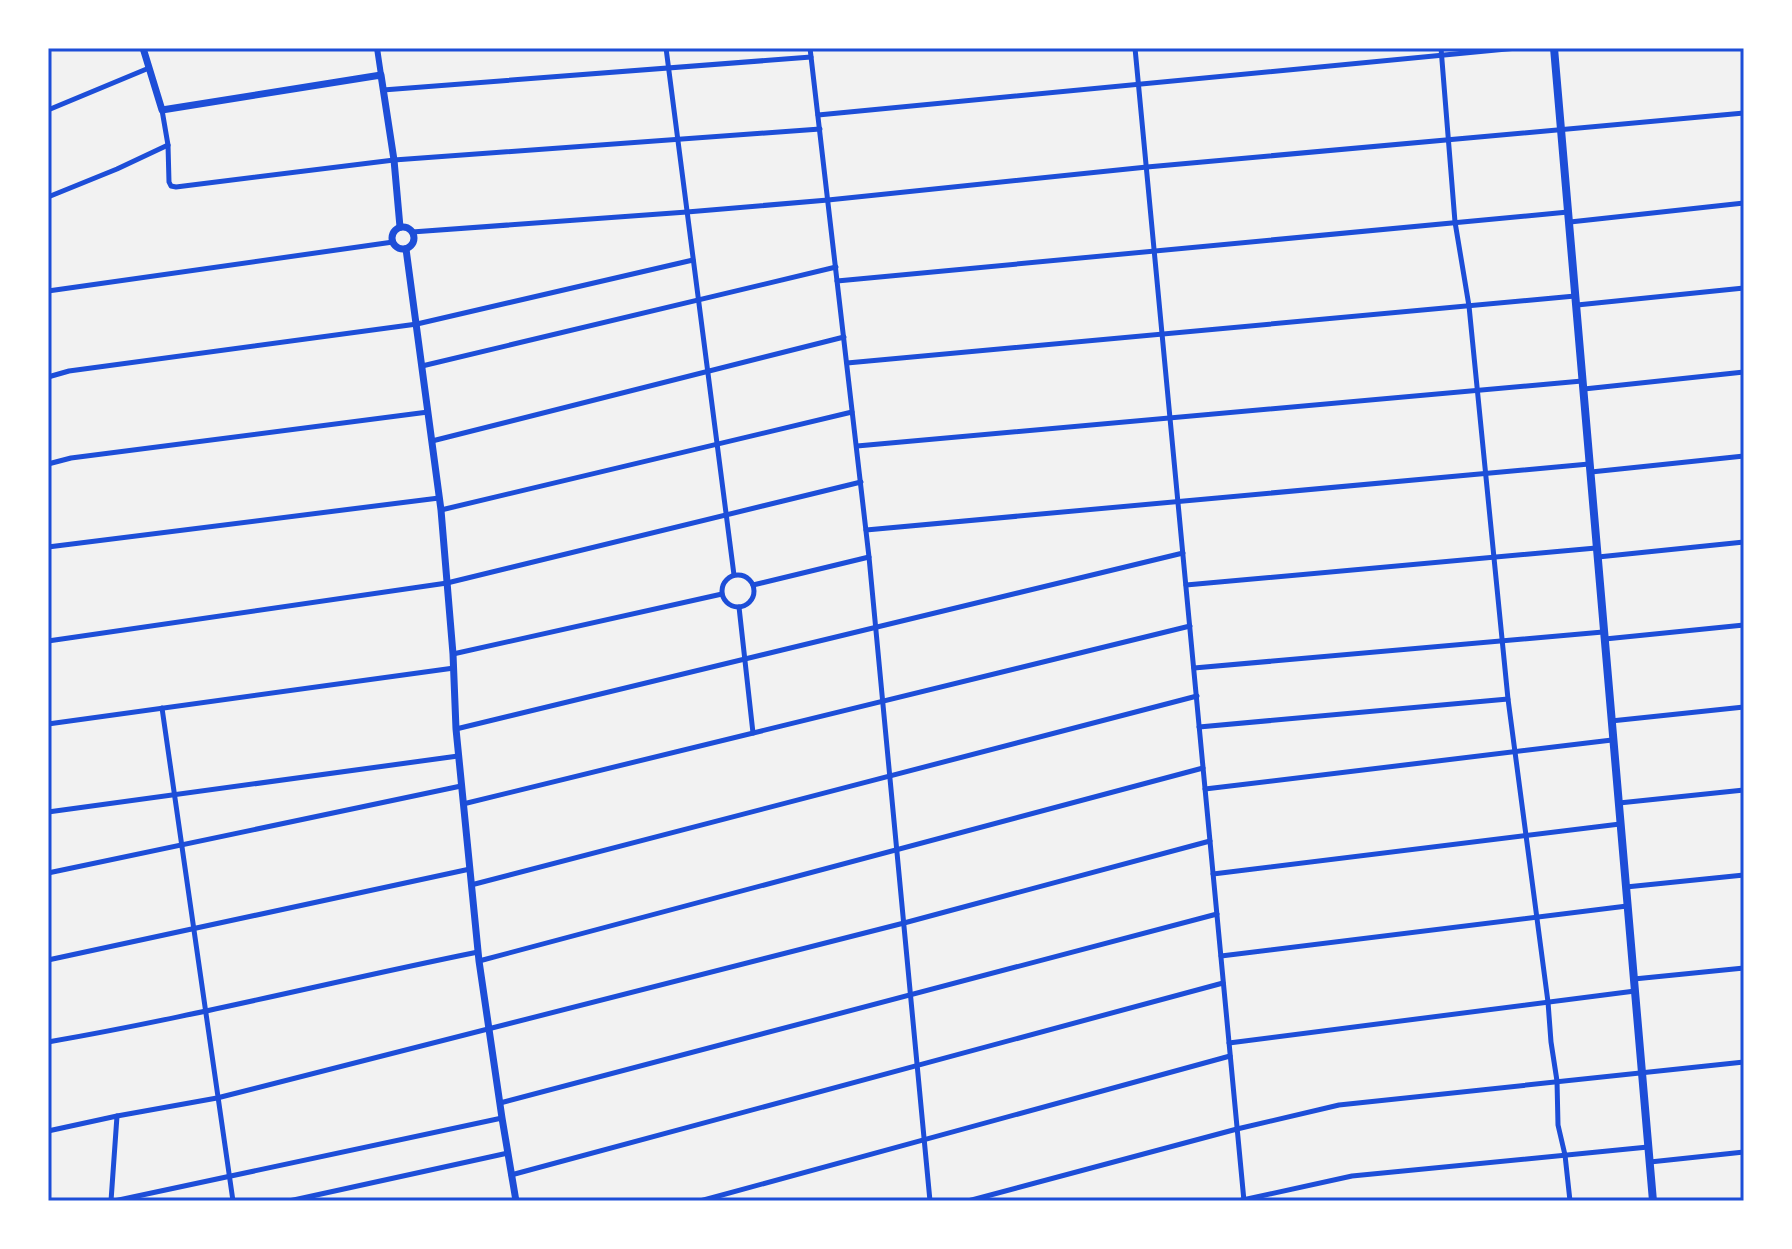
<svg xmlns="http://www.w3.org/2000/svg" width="1792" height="1249" viewBox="0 0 1792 1249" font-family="'Fira Sans Condensed',sans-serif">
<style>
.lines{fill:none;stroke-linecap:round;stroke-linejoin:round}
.minor{stroke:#1d4ed8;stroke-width:5}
.tertiary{stroke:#1d4ed8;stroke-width:6}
.secondary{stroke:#1d4ed8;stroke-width:7}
.primary{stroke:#1d4ed8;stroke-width:8}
.neatline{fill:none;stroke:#1d4ed8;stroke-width:3}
</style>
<rect width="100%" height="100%" fill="#f2f2f2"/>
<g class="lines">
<g class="minor">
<path d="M666,48l68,527"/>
<path d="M810,48l59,509 61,644"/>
<path d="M1135,48l109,1153"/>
<path d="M1441,48l14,174 14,84 39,393 40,303 3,40 6,39 1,44 7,30 5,46"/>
<path d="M383,90l428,-33"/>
<path d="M48,110l101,-42"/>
<path d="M162,110l6,35 1,37 2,4 5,1 218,-27 426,-31"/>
<path d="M818,115l699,-67"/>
<path d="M48,197l69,-28 51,-24"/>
<path d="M1570,222l174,-19"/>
<path d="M412,232l275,-20 141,-12 319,-33 597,-54"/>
<path d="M837,281l731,-69"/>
<path d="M48,291l345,-49"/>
<path d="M1577,305l167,-17"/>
<path d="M847,363l728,-67"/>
<path d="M422,366l414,-99"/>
<path d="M48,377l21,-6 348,-47 276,-64"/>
<path d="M1584,389l160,-17"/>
<path d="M432,441l412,-104"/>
<path d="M857,446l725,-65"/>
<path d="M48,464l23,-6 357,-46"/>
<path d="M1591,472l153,-16"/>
<path d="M441,510l411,-98"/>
<path d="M866,530l723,-66"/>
<path d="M48,547l391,-49"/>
<path d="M1598,557l146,-15"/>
<circle cx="738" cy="591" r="16"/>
<path d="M753,585l116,-28"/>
<path d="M1186,585l410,-37"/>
<path d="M739,607l14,126"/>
<path d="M1605,639l139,-14"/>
<path d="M48,641l399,-58 414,-101"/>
<path d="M453,654l269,-60"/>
<path d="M1194,668l409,-36"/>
<path d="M162,708l71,493"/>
<path d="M1611,721l133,-14"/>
<path d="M48,724l406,-56"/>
<path d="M1199,727l309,-28"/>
<path d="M456,729l727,-176"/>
<path d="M1205,789l407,-49"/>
<path d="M1619,803l125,-13"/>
<path d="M463,804l727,-178"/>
<path d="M48,812l410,-56"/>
<path d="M48,873l413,-87"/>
<path d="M1213,874l407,-50"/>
<path d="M471,885l726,-189"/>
<path d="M1626,887l118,-12"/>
<path d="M1221,956l406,-50"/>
<path d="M48,960l422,-91"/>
<path d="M479,961l724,-193"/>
<path d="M1634,979l110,-11"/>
<path d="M48,1042c145,-25 286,-61 430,-90"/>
<path d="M1229,1043l406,-52"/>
<path d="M500,1103l717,-189"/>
<path d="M117,1116l100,-18 687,-175 306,-82"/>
<path d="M48,1131l69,-15 -6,85"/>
<path d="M1650,1162l94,-10"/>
<path d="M511,1175l712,-192"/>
<path d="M114,1201l388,-83"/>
<path d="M289,1201l219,-48"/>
<path d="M700,1201l530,-145"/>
<path d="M968,1201l269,-72 102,-24 405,-43"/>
<path d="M1238,1201l114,-25 296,-29"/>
</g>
<path class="tertiary" d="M377,48l4,27"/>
<g class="secondary">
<path d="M143,48l19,62 219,-35 13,85 6,67"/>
<circle cx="403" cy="238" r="11"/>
<path d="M406,249l35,261 12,144 3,75 23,232 23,157 14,83"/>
</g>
<path class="primary" d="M1554,48l99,1153"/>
</g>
<rect width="1792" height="1249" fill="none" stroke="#ffffff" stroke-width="100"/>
<rect x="50" y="50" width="1692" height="1149" class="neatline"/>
</svg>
